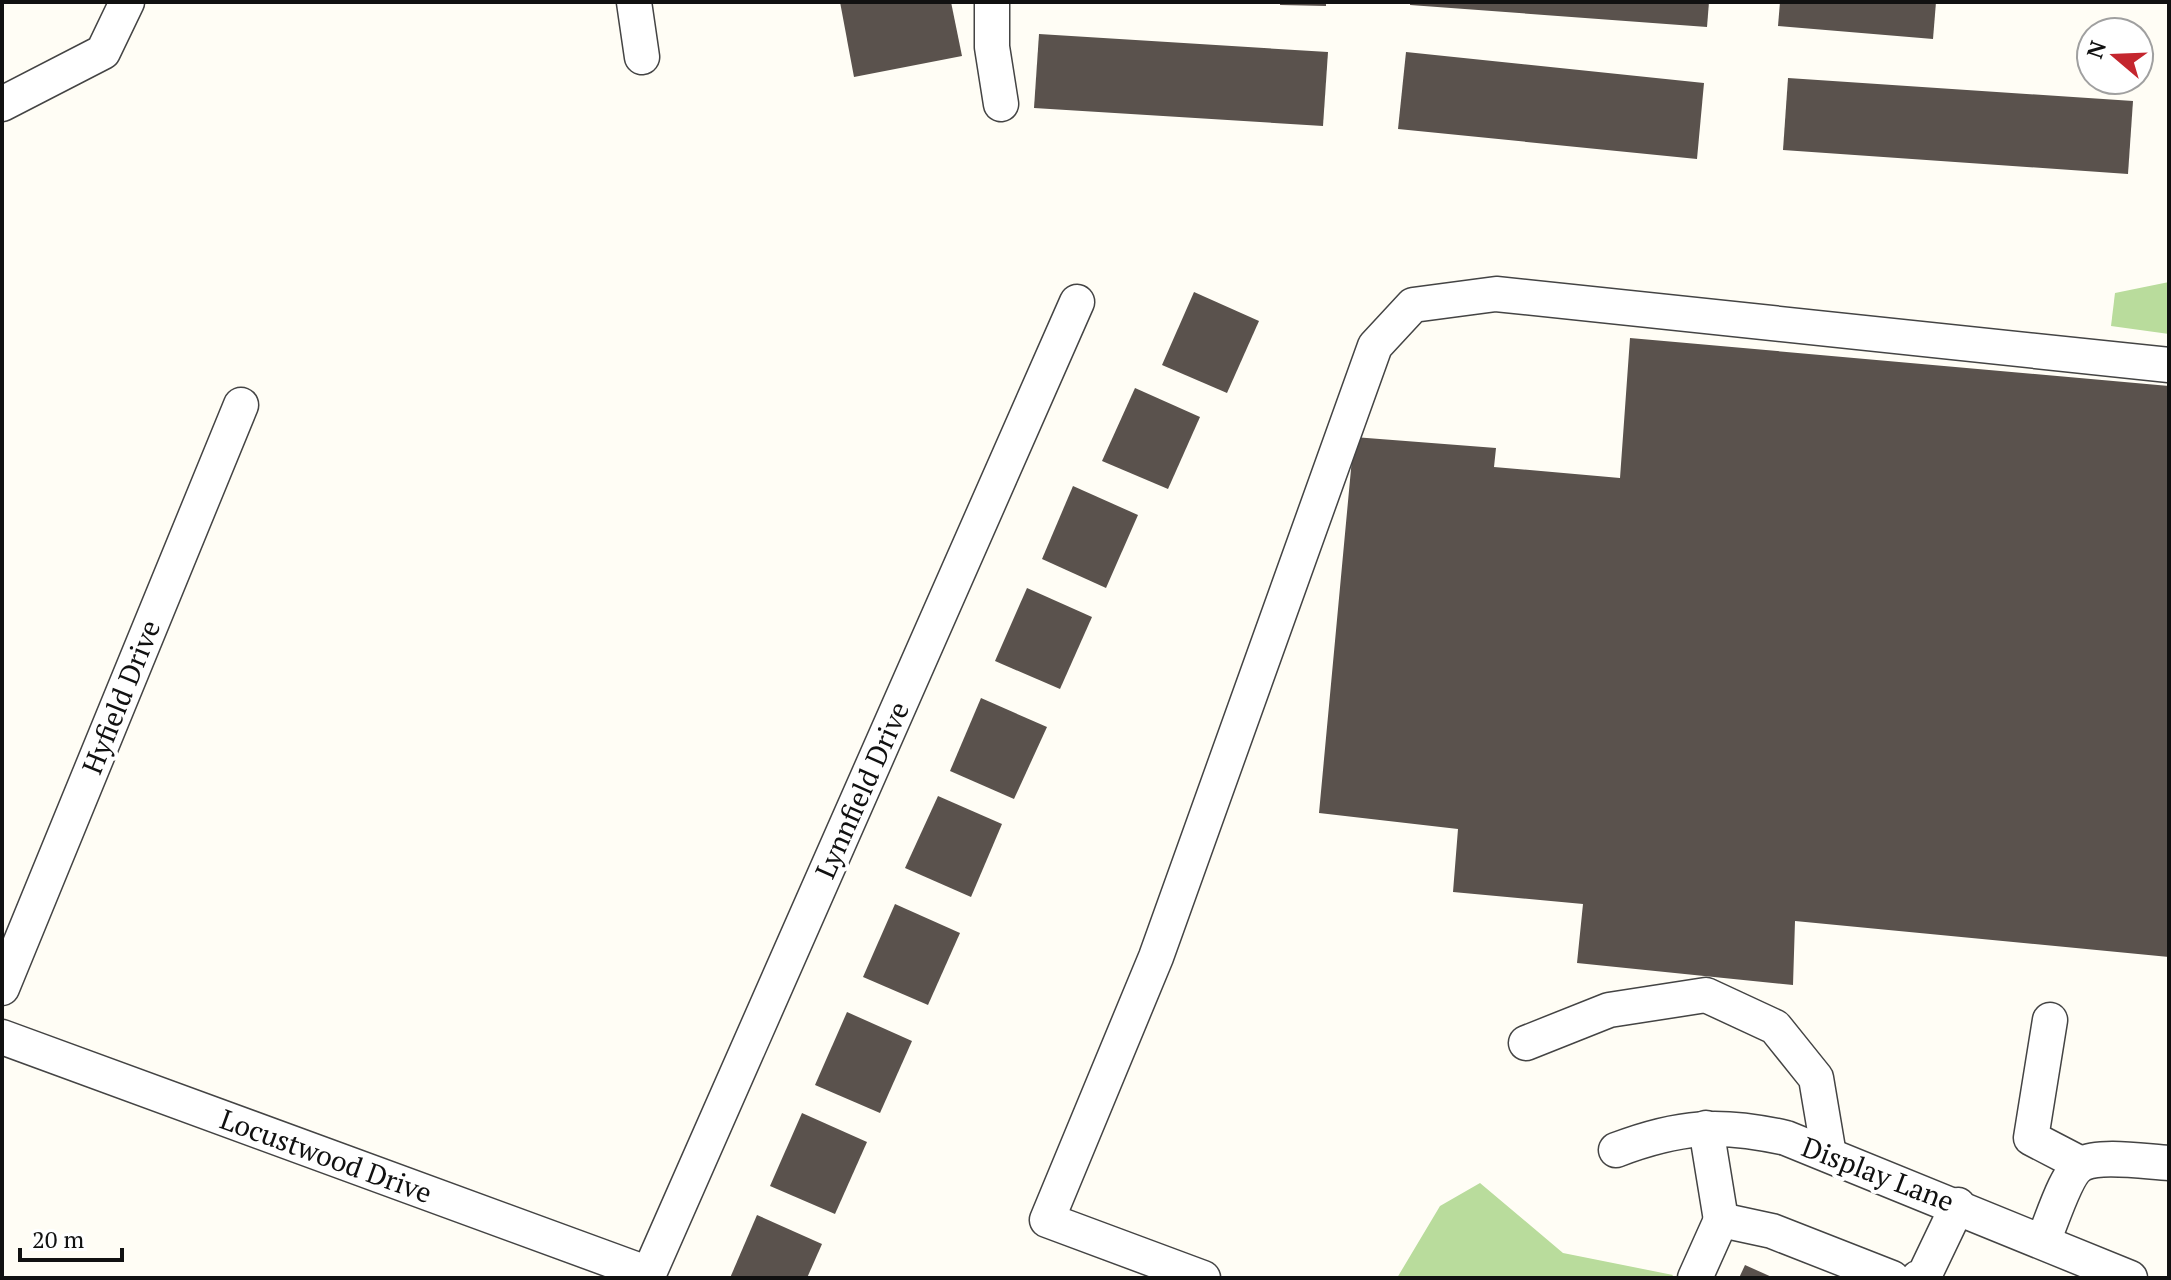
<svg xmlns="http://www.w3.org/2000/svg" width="2171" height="1280" viewBox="0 0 2171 1280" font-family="'PT Serif',serif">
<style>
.forest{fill:#b9dc9c}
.building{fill:#5a524d}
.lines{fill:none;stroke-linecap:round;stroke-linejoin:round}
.minor-casing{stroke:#444;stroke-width:37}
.minor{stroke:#fff;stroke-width:34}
.labels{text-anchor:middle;stroke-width:8;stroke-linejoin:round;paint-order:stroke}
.street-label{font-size:28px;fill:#111;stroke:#fff}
</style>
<rect width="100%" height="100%" fill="#fffdf5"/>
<g class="forest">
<path d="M2169,282v52l-58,-8 4,-33z"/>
<path d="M1480,1183l83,70 110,22 -2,3h-274l43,-72z"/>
</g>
<g class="building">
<path d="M840,2h111l11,54 -108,21z"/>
<path d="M1280,2h46v4l-46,-1z"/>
<path d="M1410,2h299l-2,25 -297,-22z"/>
<path d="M1780,2h156l-3,37 -155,-13z"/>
<path d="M1039,34l289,18 -5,74 -289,-18z"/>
<path d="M1406,52l298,31 -7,76 -299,-30z"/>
<path d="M1788,78l345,23 -5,73 -345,-24z"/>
<path d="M1194,292l65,29 -32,72 -65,-28z"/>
<path d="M1630,338l539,48v571l-374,-36 -2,64 -216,-22 6,-59 -130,-12 5,-63 -139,-16 35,-376 142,11 -2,19 126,11z"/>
<path d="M1135,388l65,29 -32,72 -66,-28z"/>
<path d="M1073,486l65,29 -32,73 -64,-29z"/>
<path d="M1027,588l65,29 -32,72 -65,-28z"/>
<path d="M981,698l66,29 -33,72 -64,-28z"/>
<path d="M938,796l64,28 -31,73 -66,-29z"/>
<path d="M895,904l65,29 -32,72 -65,-28z"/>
<path d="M847,1012l65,29 -32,72 -65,-28z"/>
<path d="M802,1113l65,29 -32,72 -65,-28z"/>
<path d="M757,1215l65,29 -15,34h-77z"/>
<path d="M1745,1265l29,13h-35z"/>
</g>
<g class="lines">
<g class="minor-casing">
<g id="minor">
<path d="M634,2l8,55"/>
<path d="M992,2v45l9,57"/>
<path d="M2,104l101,-52 24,-50"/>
<path d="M2,988l239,-583"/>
<path d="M2050,1020l-19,118 50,26"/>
<path d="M2,1037l647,237"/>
<path d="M1526,1043l83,-33 97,-15 69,32 41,51 13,77"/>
<path d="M1706,1128l15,92"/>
<path d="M1616,1150c63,-24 105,-27 170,-12l344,140"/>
<path d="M2043,1241c8,-17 23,-69 39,-77 18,-10 66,-2 87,-1"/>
<path d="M647,1278l430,-976"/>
<path d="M1203,1278l-156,-58 109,-263 219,-611 38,-41 83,-11 673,71"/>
<path d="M1695,1278l26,-58 51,11 120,47"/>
<path d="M1918,1278l6,-2 34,-71"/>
</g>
</g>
<use href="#minor" class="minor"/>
</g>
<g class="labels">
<g class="street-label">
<text transform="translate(121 697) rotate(-68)" y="10">Hyfield Drive</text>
<text transform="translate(862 790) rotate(-66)" y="10">Lynnfield Drive</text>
<text transform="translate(326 1156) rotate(20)" y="10">Locustwood Drive</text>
<text transform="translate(1878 1174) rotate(21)" y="10">Display Lane</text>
</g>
</g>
<rect width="2171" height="1280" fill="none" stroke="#111111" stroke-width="8"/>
<g transform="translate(2115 56) rotate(289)"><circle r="38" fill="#ffffff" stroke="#a0a0a0" stroke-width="2"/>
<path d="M0-6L14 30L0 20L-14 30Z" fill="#c4262e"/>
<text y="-12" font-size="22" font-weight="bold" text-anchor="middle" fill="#111111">N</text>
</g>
<path d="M20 1248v12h102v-12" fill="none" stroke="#111111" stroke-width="4"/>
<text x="32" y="1248" font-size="24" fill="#111111" stroke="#ffffff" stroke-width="6" paint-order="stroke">20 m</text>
</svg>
